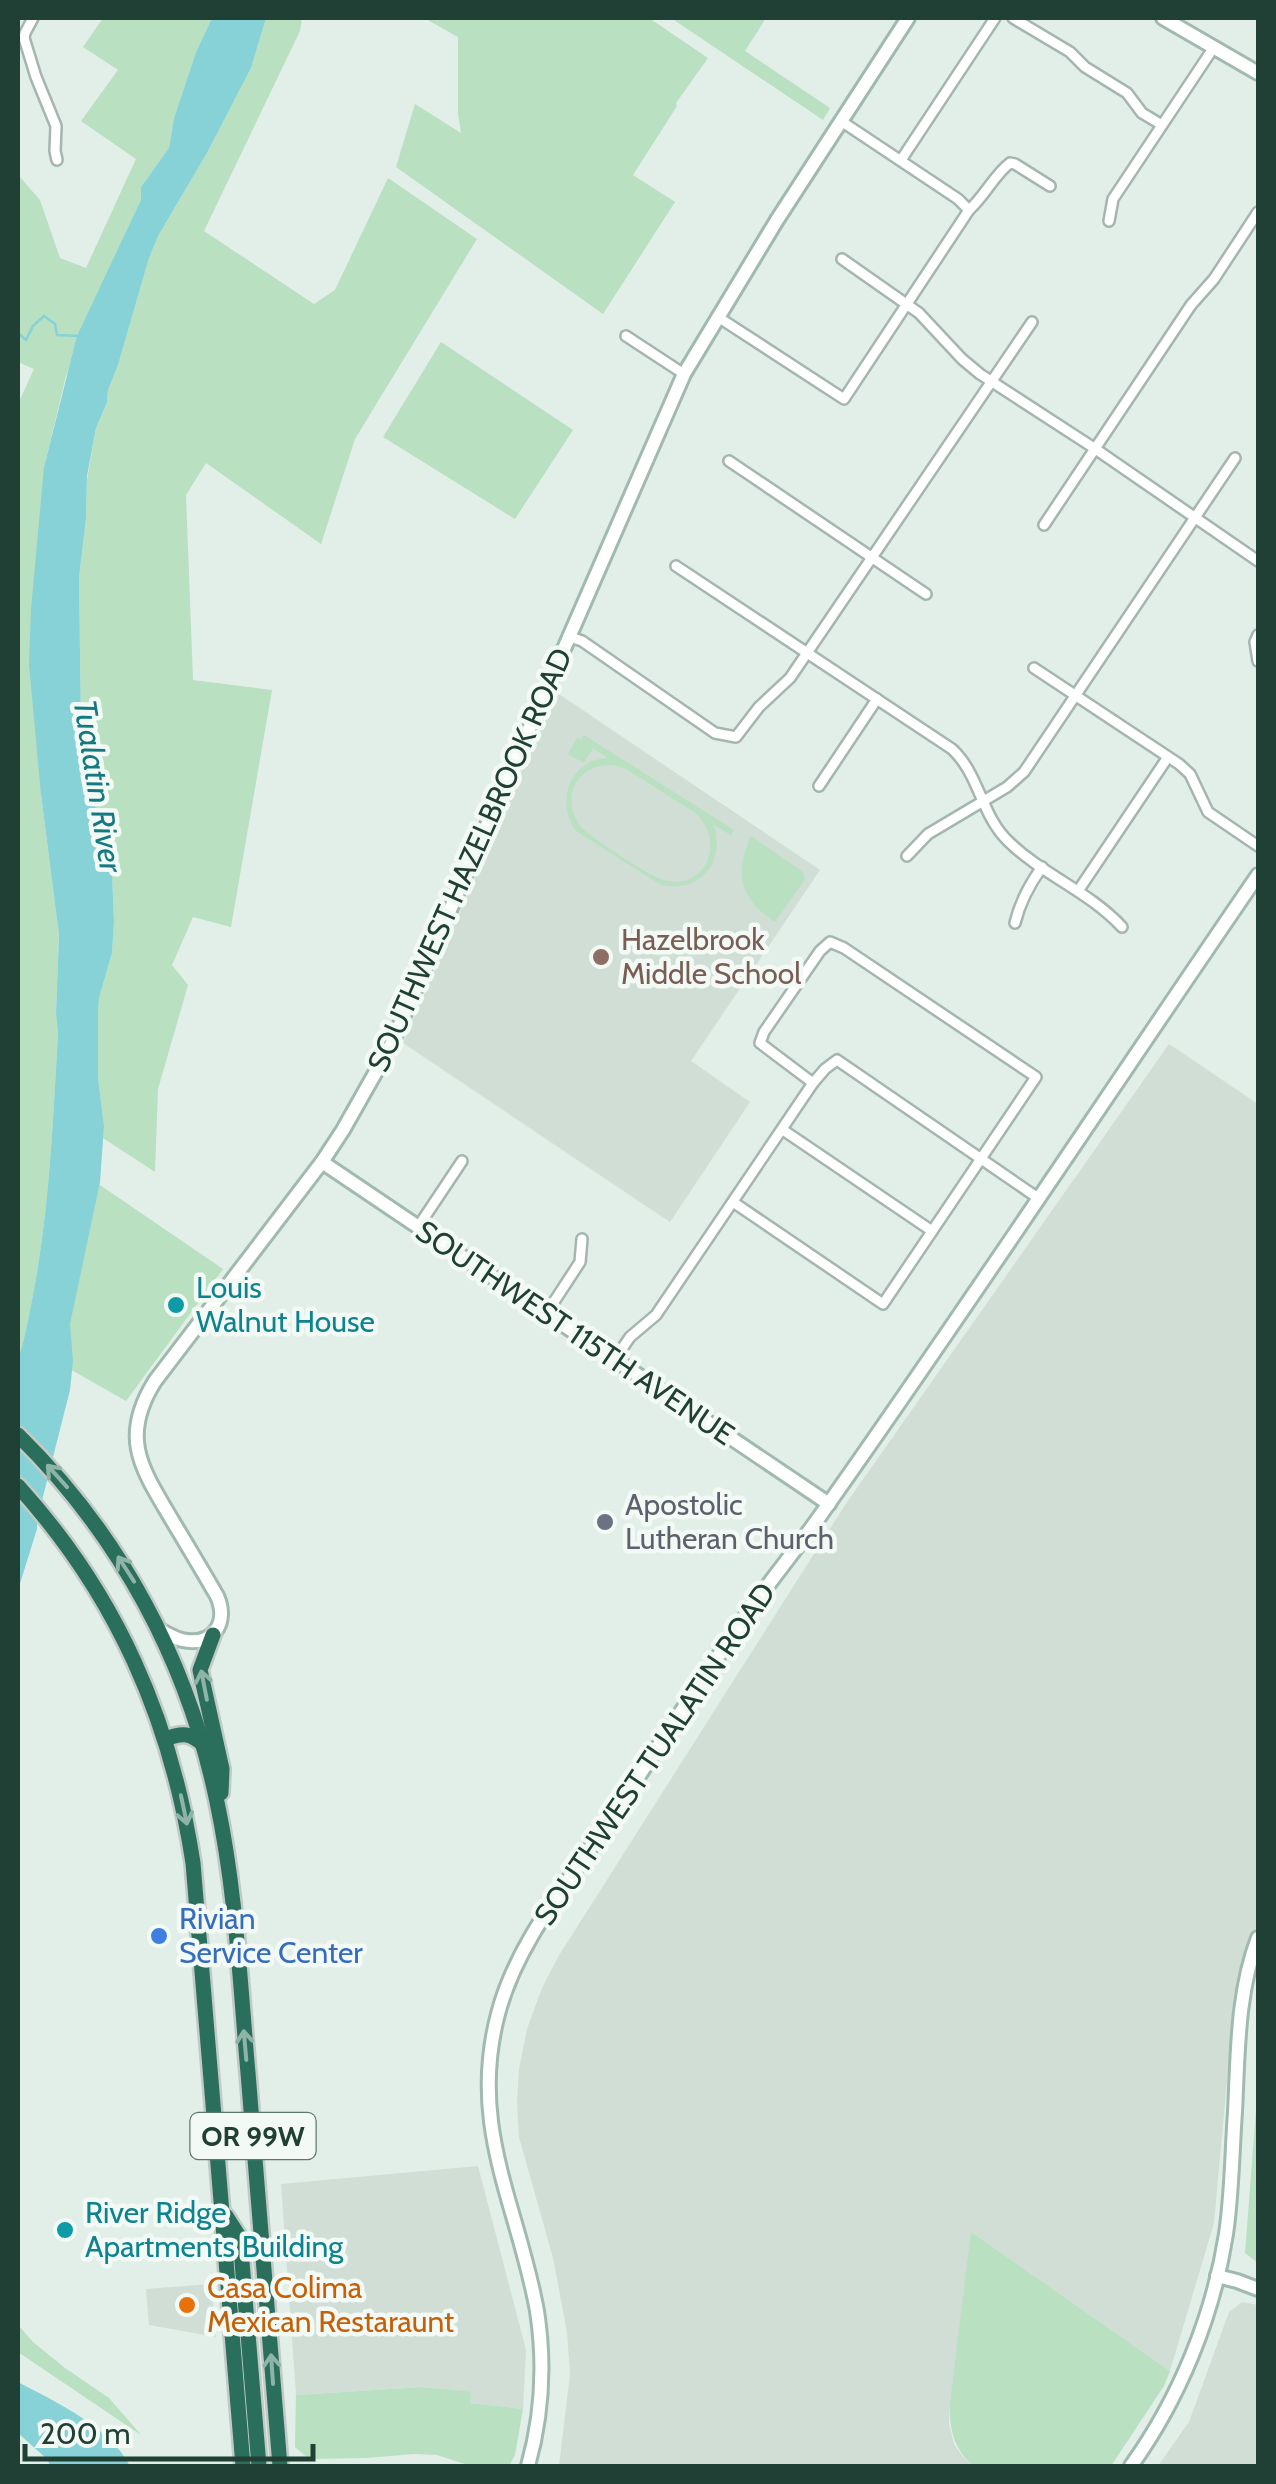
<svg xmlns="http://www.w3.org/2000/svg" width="1276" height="2484" viewBox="0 0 1276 2484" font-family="Cabin,sans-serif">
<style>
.built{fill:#d0ded6}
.green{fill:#b9e0c0;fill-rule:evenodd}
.water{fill:#86d2d7}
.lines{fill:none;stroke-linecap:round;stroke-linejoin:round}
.stream{stroke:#86d2d7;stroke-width:2.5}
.street-casing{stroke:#a4b6af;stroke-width:14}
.secondary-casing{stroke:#a0baaf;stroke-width:18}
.highway-casing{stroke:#c1cac6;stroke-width:20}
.street{stroke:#fff;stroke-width:9}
.secondary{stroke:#fff;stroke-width:12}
.highway{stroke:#2a6f5b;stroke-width:15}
.oneway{stroke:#8eb4a8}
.education-dot{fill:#8d6e63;stroke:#f3faf6;stroke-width:4}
.culture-dot{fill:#0f9aa8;stroke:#f3faf6;stroke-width:4}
.worship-dot{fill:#6b7280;stroke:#f3faf6;stroke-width:4}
.shop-dot{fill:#3f7fe0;stroke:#f3faf6;stroke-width:4}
.food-dot{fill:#e8710a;stroke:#f3faf6;stroke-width:4}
.labels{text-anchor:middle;stroke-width:9;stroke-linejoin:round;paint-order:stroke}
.shield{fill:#f3faf6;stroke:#5f786f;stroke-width:2.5}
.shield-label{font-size:28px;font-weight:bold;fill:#204035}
.street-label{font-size:30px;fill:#204035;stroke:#f3faf6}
.education-label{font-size:30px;fill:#785e54;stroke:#f3faf6;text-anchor:start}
.culture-label{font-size:30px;fill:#0d838f;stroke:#f3faf6;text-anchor:start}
.worship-label{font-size:30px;fill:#5b616d;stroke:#f3faf6;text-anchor:start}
.shop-label{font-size:30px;fill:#366cbe;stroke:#f3faf6;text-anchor:start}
.food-label{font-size:30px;fill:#c56008;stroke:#f3faf6;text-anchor:start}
.water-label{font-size:32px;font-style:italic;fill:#157982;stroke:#f3faf6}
</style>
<rect width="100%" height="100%" fill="#e2eee8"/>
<g class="built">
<path d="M556,692l264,178 -129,191 59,41 -80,120 -267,-179z"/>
<path d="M1169,1044l89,60v814l-27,119 -17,186 -44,148 -198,-138 -22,168 -1,23 5,20 9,13 10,9h-414l11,-92 -3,-42 -14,-74 -34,-121 -2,-33 2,-35 8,-40 15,-41 16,-31 287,-452z"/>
<path d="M478,2166l48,184 -3,59 -54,-6 2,-10 -49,-6 -126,8 -15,-211z"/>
<path d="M211,2284l5,53 -67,-12 -3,-36z"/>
<path d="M1242,2302l16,3v161h-100l31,-44 40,-110z"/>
</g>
<g class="green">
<path d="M103,18h109l-16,34 -22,66 -5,30 -28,39v13l-75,176 -22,91 -3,327 18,141 -3,79 2,20c-5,84 -8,167 -23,250 -5,26 -9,51 -17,76v-956l16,-35 -16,-7v-187l22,25 20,58 26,10 50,-109 -55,-38 37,-51 -35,-23z"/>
<path d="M266,18h36l-2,13 -96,200 110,73 21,-14 53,-112 89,61 -122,200 -34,105 -115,-81 -20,32 7,185 79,10 -41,237 -38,-10 -21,48 16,20 -30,104 -3,83 -52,-34 1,-12 -6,-49v-64l1,-15 13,-45 2,-31 -2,-48 -9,-44 -14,-43 -8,-58 -2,-152 7,-58 1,-39 9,-52 11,-24 1,-14 10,-25 31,-107 9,-22 49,-83 44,-85z"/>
<path d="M424,18h225l59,40 -32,45 1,3 -44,69 42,27 -72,112 -207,-147 19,-63 46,29 -3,-20v-76z"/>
<path d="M671,18h95l-21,33 85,57 -7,12z"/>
<path d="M441,342l132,88 -58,89 -132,-82z"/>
<path d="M584,735l150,95 -3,5 -17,-10c11,38 -13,68 -53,60l-85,-54c-21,-30 -6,-72 32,-73l-15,-10 -9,15 -16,-9 9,-16 4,2zM614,765l12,4 68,43c31,25 16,76 -27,69 -16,-3 -74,-42 -87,-55 -20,-30 -3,-63 34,-61z"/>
<path d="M751,836l52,36 2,7 -30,43c-34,-22 -42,-49 -24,-86z"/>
<path d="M97,1183l126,86 -97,132 -72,-41z"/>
<path d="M1258,2084v179l-13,-10z"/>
<path d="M971,2232l199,139 -6,15 -53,80h-138c-20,-18 -24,-38 -23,-65z"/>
<path d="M18,2325l15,17 32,26 44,30 32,37 -123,-83z"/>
<path d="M422,2387l49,5 -1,11 53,6 -8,46 -6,11h-38l-34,-11 -23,-1 -47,4 -58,1 -14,-12 1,-52z"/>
</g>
<g class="water">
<path d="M212,18h54l-15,50 -44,85 -49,83 -9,22 -31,107 -10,25 -1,13 -11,25 -9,48 -1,43 -7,58 2,152 8,58 14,43 9,44 2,48 -2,31 -13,45 -1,15v64l6,49 -4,56 -30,142 3,37 -3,29 -33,130v9l-19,61v-230c8,-25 12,-50 17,-76 15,-83 18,-166 23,-250l-2,-20 3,-79 -18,-141 -12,-129 2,-56 13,-142 33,-131 64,-136v-13l28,-39 5,-30 22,-66z"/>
<path d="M18,2382c39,21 91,44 112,84h-80l-2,-6 -30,-27z"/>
</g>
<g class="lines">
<path class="stream" d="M18,333l8,7 7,-14 11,-10 11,8 2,11 23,1"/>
<g class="street-casing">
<g id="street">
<path d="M33,18l-8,15 -1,5 12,39 20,49 -1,25 2,9"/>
<path d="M1013,18l57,34 15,15 42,26 15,20 20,12"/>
<path d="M841,121l117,78 11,11"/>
<path d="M901,160l94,-142"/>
<path d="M1109,221l4,-22 101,-152"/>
<path d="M842,259l77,54 43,46 18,15 114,74 164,113"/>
<path d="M718,317l126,82 125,-189c16,-14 25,-35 41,-47l5,1 35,22"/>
<path d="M626,336l58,38"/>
<path d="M729,461l197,133"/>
<path d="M1044,525l147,-220 23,-26 44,-67"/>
<path d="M676,566l276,183c28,26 29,67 57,93 34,33 81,50 113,85"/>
<path d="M1258,635l-3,7 3,19"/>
<path d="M570,637l12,4 133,92 21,4 23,-30 31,-29 242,-356"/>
<path d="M1034,668l145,96 11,10 18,38 50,34"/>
<path d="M819,786l58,-87"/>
<path d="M907,856l21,-22 79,-47 17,-15 211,-314"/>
<path d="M1078,891l90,-134"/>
<path d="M1015,923c5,-21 14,-38 27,-56"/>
<path d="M783,1130l149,101"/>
<path d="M733,1202l150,102 153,-227 -192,-129 -14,-6 -10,9 -56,81 -4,11 53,40"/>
<path d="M418,1227l44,-66"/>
<path d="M546,1314l34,-52 2,-23"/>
<path d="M615,1359l15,-22 26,-22 157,-232 12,-14 12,-9 201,138"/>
</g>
</g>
<g class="secondary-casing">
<g id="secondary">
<path d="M1163,18l95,55"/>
<path d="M322,1162l507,342"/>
<path d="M160,1630c7,4 14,8 22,10 31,7 47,-17 35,-44 -15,-26 -30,-51 -45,-76 -30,-51 -53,-82 -17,-139l167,-219 21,-32 48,-85 293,-671 93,-154 131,-202"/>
<path d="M1217,2276l20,5 21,8"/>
<path d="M528,2466c14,-50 17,-103 9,-155 -19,-106 -69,-184 -39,-297 18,-70 69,-130 109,-190 46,-69 91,-139 138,-207 26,-38 56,-73 82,-111 147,-208 287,-421 431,-631"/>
<path d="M1131,2466c48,-67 82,-149 95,-232 6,-40 6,-81 9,-122 3,-59 2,-119 23,-174"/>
</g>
</g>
<g class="highway-casing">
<g id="highway">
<path d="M18,1435c102,100 170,227 199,367 19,89 23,181 31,271 11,131 21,262 32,393"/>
<path d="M18,1486c98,108 153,233 175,377l50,603"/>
<path d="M213,1635l-13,35 22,99 -1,24"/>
<path d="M165,1739c18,-7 25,-6 39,6"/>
<path d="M226,2216l14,22 19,228"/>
</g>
</g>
<use href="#street" class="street"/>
<use href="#secondary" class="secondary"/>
<use href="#highway" class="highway"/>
</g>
<defs><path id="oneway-shaft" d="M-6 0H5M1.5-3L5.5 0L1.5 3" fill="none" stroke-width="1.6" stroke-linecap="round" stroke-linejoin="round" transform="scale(2.5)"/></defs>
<g class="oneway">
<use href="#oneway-shaft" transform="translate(57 1476) rotate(-132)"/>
<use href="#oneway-shaft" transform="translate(126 1569) rotate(-123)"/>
<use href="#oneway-shaft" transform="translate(204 1685) rotate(-101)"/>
<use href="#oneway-shaft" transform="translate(184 1810) rotate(78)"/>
<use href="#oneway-shaft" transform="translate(245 2045) rotate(-95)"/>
<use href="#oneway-shaft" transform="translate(272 2369) rotate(-94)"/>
</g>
<circle class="education-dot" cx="601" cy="957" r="10"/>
<g class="culture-dot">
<circle cx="176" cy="1305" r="10"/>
<circle cx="65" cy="2230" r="10"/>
</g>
<circle class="worship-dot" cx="605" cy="1522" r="10"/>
<circle class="shop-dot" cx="159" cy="1936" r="10"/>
<circle class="food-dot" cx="187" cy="2305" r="10"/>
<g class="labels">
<rect class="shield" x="190.5" y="2113" width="125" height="46" rx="8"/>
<g class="shield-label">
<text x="253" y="2146">OR 99W</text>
</g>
<g class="street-label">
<text transform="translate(470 860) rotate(-66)" y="10">SOUTHWEST HAZELBROOK ROAD</text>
<text transform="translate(575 1333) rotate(34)" y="10">SOUTHWEST 115TH AVENUE</text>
<text transform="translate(655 1754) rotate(-56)" y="10">SOUTHWEST TUALATIN ROAD</text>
</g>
<g class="education-label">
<text x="621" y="950">Hazelbrook<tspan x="621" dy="34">Middle School</tspan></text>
</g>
<g class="culture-label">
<text x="196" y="1298">Louis<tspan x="196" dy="34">Walnut House</tspan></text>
<text x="85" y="2223">River Ridge<tspan x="85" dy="34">Apartments Building</tspan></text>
</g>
<g class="worship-label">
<text x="625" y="1515">Apostolic<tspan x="625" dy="34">Lutheran Church</tspan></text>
</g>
<g class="shop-label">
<text x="179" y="1929">Rivian<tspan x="179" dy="34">Service Center</tspan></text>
</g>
<g class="food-label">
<text x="207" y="2298">Casa Colima<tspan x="207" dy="34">Mexican Restaraunt</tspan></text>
</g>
<g class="water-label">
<text transform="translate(98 786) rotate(81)" y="11">Tualatin River</text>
</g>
</g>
<rect width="1276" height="2484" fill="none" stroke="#204035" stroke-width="40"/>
<path d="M25 2444v15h288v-15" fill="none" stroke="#204035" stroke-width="5"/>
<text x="40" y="2444" font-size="30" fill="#204035" stroke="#f3faf6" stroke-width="8" paint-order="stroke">200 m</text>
</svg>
